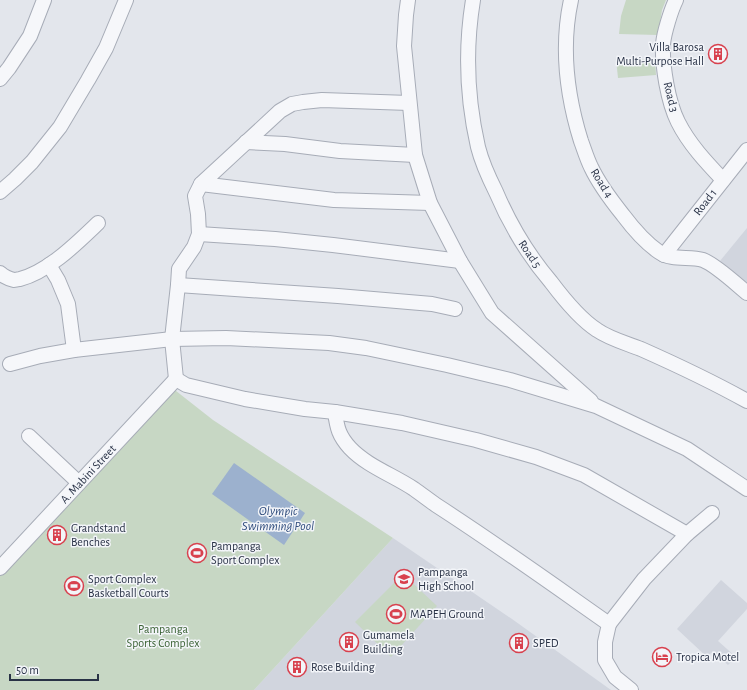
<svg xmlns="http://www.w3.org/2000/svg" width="747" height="690" viewBox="0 0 747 690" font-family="'Alegreya Sans',sans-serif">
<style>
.built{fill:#d1d5de}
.green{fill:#c7d7c4}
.water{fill:#9cb1ce}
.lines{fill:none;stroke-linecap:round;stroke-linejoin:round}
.street-casing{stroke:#a7acb7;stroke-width:16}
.street{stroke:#f6f7fa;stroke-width:14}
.labels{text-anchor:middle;stroke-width:3;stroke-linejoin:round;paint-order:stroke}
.poi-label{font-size:12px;fill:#293246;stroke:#f3f5f9;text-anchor:start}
.street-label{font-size:12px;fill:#293246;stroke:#f3f5f9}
.park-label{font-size:12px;fill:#3b6335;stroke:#f3f5f9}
.water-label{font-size:13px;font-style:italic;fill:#304d7d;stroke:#f3f5f9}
</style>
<rect width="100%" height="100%" fill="#e3e6ec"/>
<g class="built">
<path d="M747,228v55l-27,-22z"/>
<path d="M393,538l119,81 99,71h-357z"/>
<path d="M721,580l26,23v6l-29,32 18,16 -8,8 -15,-14 -6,6 -30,-28z"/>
</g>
<g class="green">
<path d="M626,0h40l-4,10 -4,25 -39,-1 2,-18z"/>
<path d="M616,59l39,1 1,15 -38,3z"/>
<path d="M171,387l42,33 180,118 -139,152h-254v-121z"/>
<path d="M403,574l34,32 -46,51 -36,-35z"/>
</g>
<path class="water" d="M234,463l71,50 -21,32 -72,-51z"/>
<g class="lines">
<g class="street-casing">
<g id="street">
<path d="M408,0l-2,15 -2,31 11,109 15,48 30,58 32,52 99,88"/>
<path d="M473,0c-8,49 -6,99 5,147 4,16 11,31 18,45 14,33 32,63 55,90 12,16 29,37 46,48 13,9 29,13 44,19 36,16 72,33 106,52"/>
<path d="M571,0c-10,46 -4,96 10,141 3,8 6,18 10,26 8,17 20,33 32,48 9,12 23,28 36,37 13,9 30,4 44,8 13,5 33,24 44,33"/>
<path d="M676,0c-5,10 -12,33 -13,44 -1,22 5,58 15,78 11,22 28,40 45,58"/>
<path d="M0,79l9,-11 21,-32 14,-36"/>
<path d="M246,142l39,2 55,7 75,4"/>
<path d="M201,184l133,16 96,3"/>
<path d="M0,192l15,-13 17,-17 28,-35 28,-47 18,-32 20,-48"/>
<path d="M199,234l76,5 58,6 127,16"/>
<path d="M664,255l83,-105"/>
<path d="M49,265l9,15 10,24 6,46"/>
<path d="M0,273c3,3 10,6 14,7 1,0 5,-1 6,-1 28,-7 57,-36 78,-56"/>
<path d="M178,285l160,11 94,8 23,5"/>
<path d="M10,364l30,-8 34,-6 98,-11 54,-1 103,5 37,5 81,17 63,15 86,26 91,43 60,40"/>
<path d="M176,379l10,6 59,14 60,10 30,3 67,11 74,17 60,17 48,18 103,59 -43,45 -35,45"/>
<path d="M176,379l-4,-40 6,-54 1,-16 15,-22 5,-13 -1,-20 -3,-18 6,-12 79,-73 12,-7 11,-2 19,-2 87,3"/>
<path d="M335,412c2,16 4,24 15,36 17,18 43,27 64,41 7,5 15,11 22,16 59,38 116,79 173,119l-4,18v18l10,17 16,13"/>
<path d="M29,436l50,47"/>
<path d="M687,534l25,-21"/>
<path d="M0,568l176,-189"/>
</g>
</g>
<use href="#street" class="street"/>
</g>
<defs>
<g id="building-ring" transform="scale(1)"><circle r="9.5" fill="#f3f5f9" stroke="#d8414e" stroke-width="1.5"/><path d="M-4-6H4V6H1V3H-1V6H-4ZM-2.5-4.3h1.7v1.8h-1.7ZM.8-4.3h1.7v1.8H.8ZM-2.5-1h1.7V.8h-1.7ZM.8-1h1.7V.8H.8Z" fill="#d8414e"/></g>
<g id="stadium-ring" transform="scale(1)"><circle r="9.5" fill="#f3f5f9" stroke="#d8414e" stroke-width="1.5"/><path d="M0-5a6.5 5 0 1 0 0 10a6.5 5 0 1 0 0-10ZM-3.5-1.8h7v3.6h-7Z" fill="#d8414e"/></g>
<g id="school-ring" transform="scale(1)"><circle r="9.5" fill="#f3f5f9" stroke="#d8414e" stroke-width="1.5"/><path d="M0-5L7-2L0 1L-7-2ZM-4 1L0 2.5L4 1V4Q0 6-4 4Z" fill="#d8414e"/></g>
<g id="hotel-ring" transform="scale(1)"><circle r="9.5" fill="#f3f5f9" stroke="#d8414e" stroke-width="1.5"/><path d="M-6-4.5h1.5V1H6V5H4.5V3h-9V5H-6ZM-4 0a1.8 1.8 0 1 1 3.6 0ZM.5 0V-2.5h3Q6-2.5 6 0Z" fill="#d8414e"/></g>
</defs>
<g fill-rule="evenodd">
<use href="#building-ring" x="718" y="54"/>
<use href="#building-ring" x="57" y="535"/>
<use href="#stadium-ring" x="197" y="553"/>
<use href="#school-ring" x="404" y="579"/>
<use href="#stadium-ring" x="74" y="586"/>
<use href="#stadium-ring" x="396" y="614"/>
<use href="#building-ring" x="349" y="642"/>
<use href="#building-ring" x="519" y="643"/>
<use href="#hotel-ring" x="662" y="657"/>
<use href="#building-ring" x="297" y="667"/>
</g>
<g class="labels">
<g class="poi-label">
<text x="704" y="51" text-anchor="end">Villa Barosa<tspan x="704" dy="14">Multi-Purpose Hall</tspan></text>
<text x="71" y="532">Grandstand<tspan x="71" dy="14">Benches</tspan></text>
<text x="211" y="550">Pampanga<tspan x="211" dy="14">Sport Complex</tspan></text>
<text x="418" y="576">Pampanga<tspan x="418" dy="14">High School</tspan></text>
<text x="88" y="583">Sport Complex<tspan x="88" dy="14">Basketball Courts</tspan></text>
<text x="410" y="618">MAPEH Ground</text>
<text x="363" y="639">Gumamela<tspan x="363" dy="14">Building</tspan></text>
<text x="533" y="647">SPED</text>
<text x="676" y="661">Tropica Motel</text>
<text x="311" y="671">Rose Building</text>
</g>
<g class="street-label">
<text transform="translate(671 97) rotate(76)" y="4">Road 3</text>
<text transform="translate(602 183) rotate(58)" y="4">Road 4</text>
<text transform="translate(705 202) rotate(-52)" y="4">Road 1</text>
<text transform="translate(530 254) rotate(56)" y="4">Road 5</text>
<text transform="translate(88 474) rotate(-47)" y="4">A. Mabini Street</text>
</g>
<g class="park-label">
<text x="163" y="633">Pampanga<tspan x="163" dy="14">Sports Complex</tspan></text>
</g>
<g class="water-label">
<text x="278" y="515">Olympic<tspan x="278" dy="15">Swimming Pool</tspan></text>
</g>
</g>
<path d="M10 674v6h88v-6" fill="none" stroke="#293246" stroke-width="2"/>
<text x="16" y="674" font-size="12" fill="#293246" stroke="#f3f5f9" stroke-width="3" paint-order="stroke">50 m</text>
</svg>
